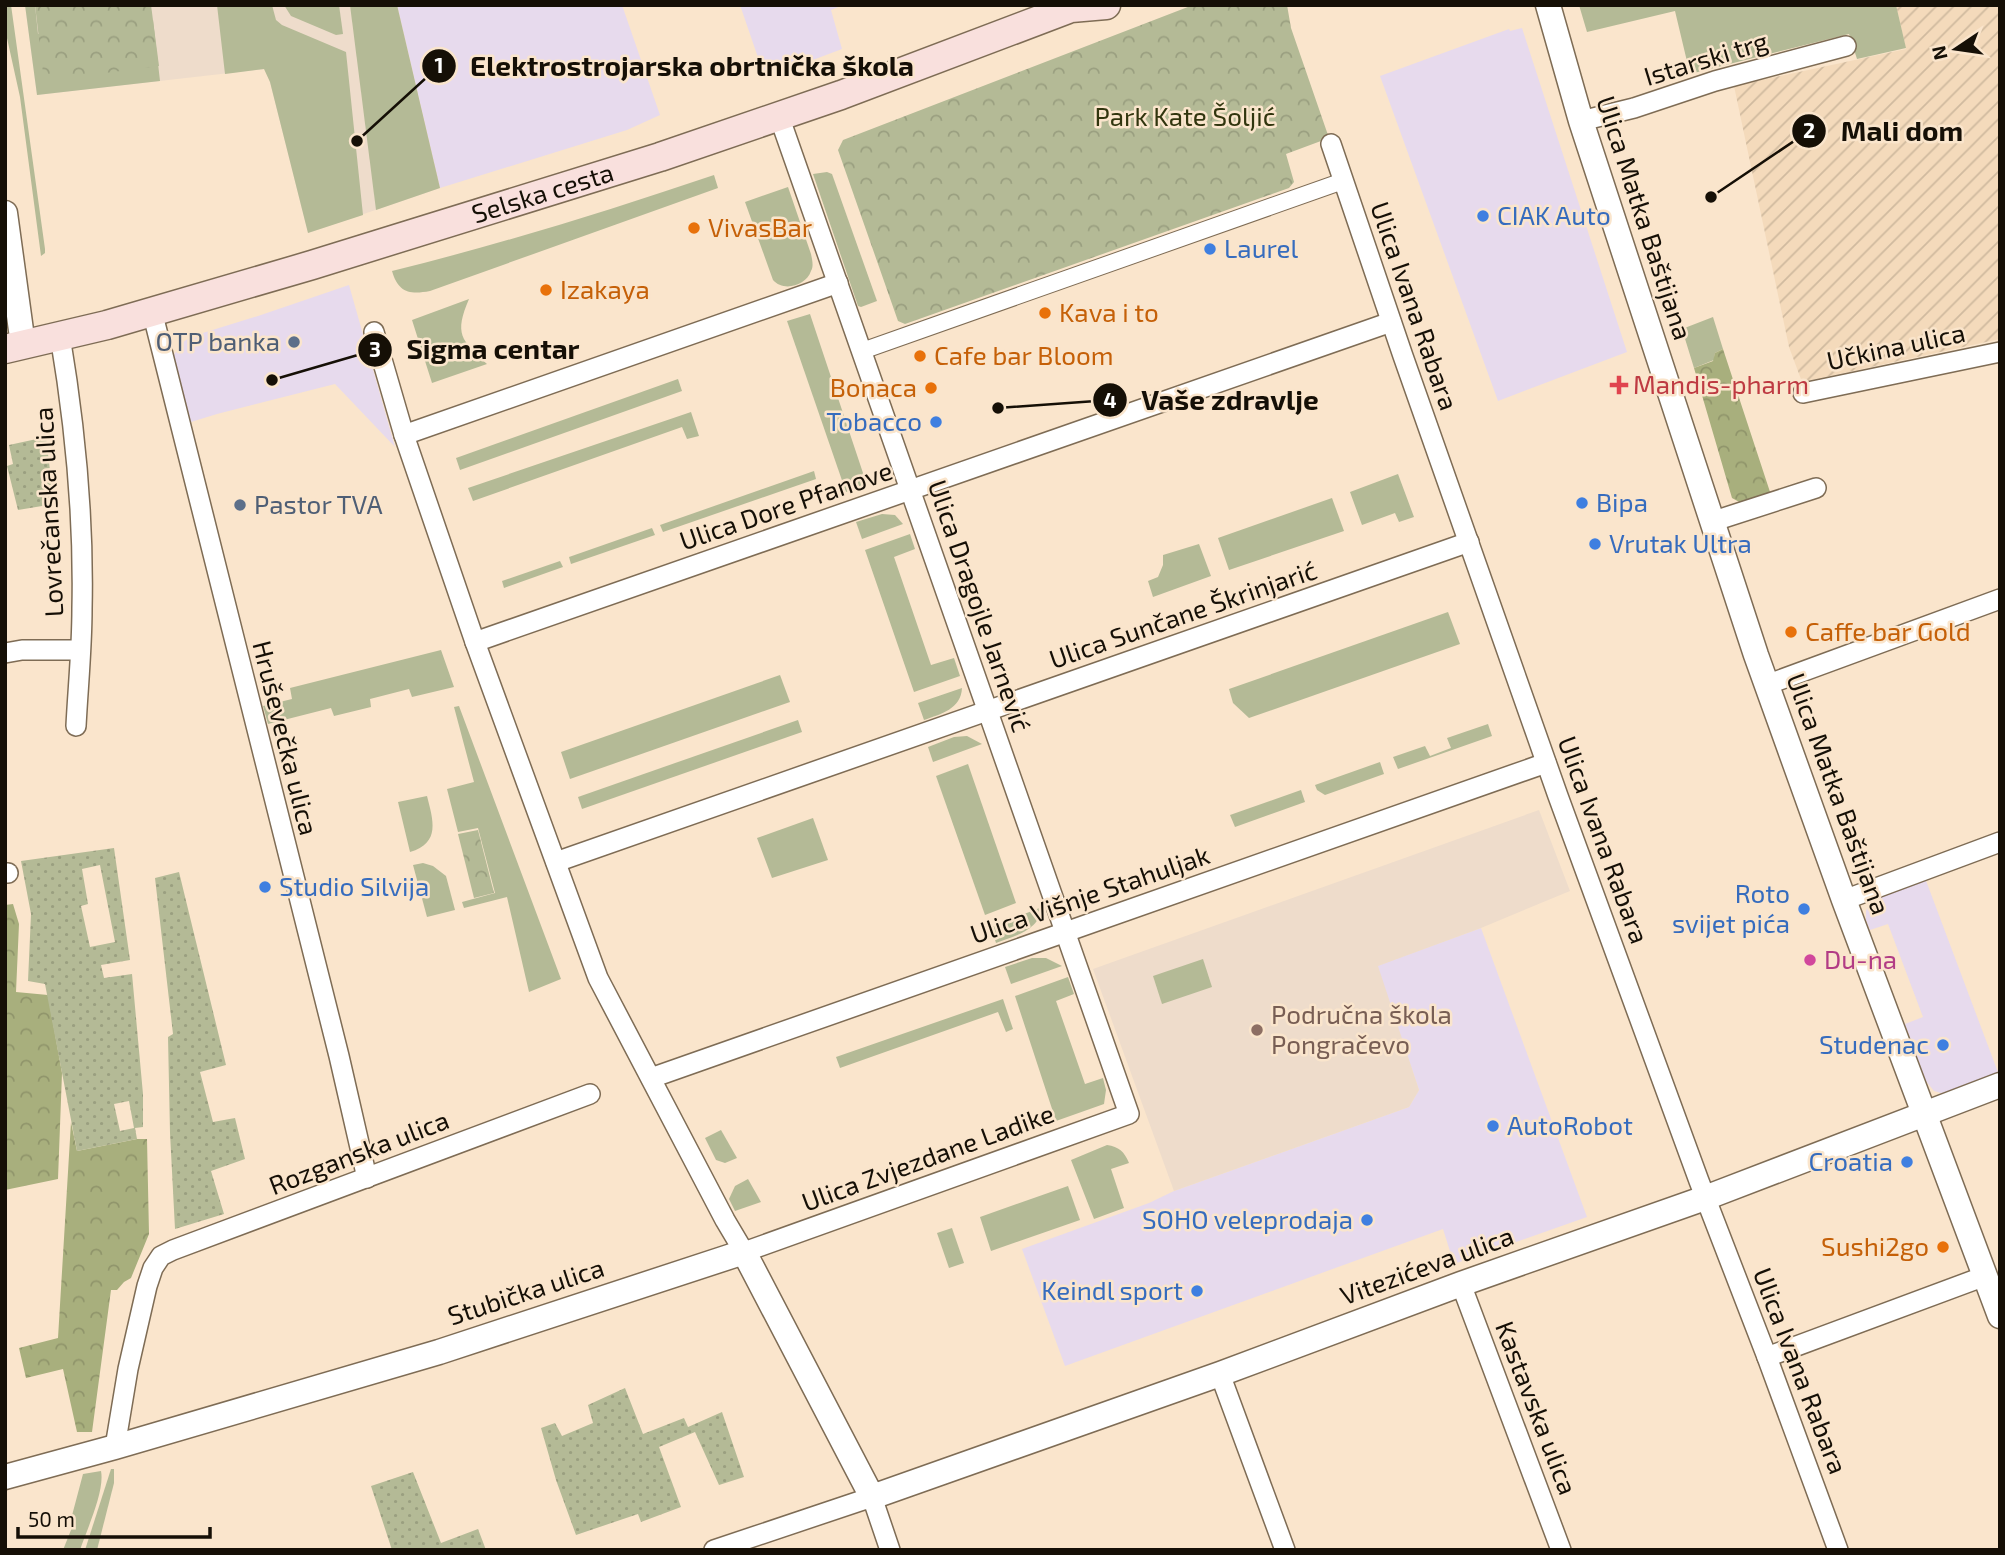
<svg xmlns="http://www.w3.org/2000/svg" width="2005" height="1555" viewBox="0 0 2005 1555" font-family="'Exo 2',sans-serif">
<style>
.commercial{fill:#e7daed}
.industrial{fill:url(#industrial-furrows)}
.education{fill:#eedccb}
.grass{fill:#b4ba96}
.forest{fill:url(#forest-crowns)}
.park{fill:url(#park-crowns)}
.garden{fill:url(#garden-dots);fill-rule:evenodd}
.lines{fill:none;stroke-linecap:round;stroke-linejoin:round}
.pedestrian-casing{stroke:#7e6c55;stroke-width:18}
.minor-casing{stroke:#7e6c55;stroke-width:22}
.tertiary-casing{stroke:#7e6c55;stroke-width:27}
.secondary-casing{stroke:#7e6c55;stroke-width:31}
.pedestrian{stroke:#fff;stroke-width:16}
.minor{stroke:#fff;stroke-width:19}
.tertiary{stroke:#fff;stroke-width:24}
.secondary{stroke:#f9e0dd;stroke-width:28}
.shop-dot{fill:#3f7fe0;stroke:#fae5cc;stroke-width:2.5}
.food-dot{fill:#e8710a;stroke:#fae5cc;stroke-width:2.5}
.service-dot{fill:#5c6f8a;stroke:#fae5cc;stroke-width:2.5}
.health-dot{fill:#e0444e;stroke:#fae5cc;stroke-width:2.5}
.hotel-dot{fill:#d1479c;stroke:#fae5cc;stroke-width:2.5}
.education-dot{fill:#8d6e63;stroke:#fae5cc;stroke-width:2.5}
.labels{text-anchor:middle;stroke-width:5;stroke-linejoin:round;paint-order:stroke}
.street-label{font-size:26px;fill:#150f06;stroke:#fae5cc}
.park-label{font-size:26px;fill:#31350e;stroke:#fae5cc}
.shop-label{font-size:26px;fill:#366cbe;stroke:#fae5cc;text-anchor:start}
.food-label{font-size:26px;fill:#c56008;stroke:#fae5cc;text-anchor:start}
.service-label{font-size:26px;fill:#4e5e75;stroke:#fae5cc;text-anchor:end}
.health-label{font-size:26px;fill:#be3a42;stroke:#fae5cc;text-anchor:start}
.hotel-label{font-size:26px;fill:#b23c85;stroke:#fae5cc;text-anchor:start}
.education-label{font-size:26px;fill:#785e54;stroke:#fae5cc;text-anchor:start}
.leader{fill:none;stroke:#150f06;stroke-width:2.5}
.callout-dot{fill:#150f06;stroke:#fae5cc;stroke-width:2.5}
.mark-label{font-size:21px;text-anchor:middle;font-weight:bold;fill:#fff}
.callout-label{font-size:28px;text-anchor:middle;font-weight:bold;fill:#150f06;stroke:#fae5cc;stroke-width:5;stroke-linejoin:round;paint-order:stroke}
</style>
<defs>
<pattern id="industrial-furrows" width="10" height="10" patternUnits="userSpaceOnUse" patternTransform="scale(1.75)"><rect width="10" height="10" fill="#f4dabb"/><path d="M-1 1l2-2M0 10L10 0M9 11l2-2" fill="none" stroke="#d0ba9f"/></pattern>
<pattern id="forest-crowns" width="20" height="18" patternUnits="userSpaceOnUse" patternTransform="scale(1.75)"><rect width="20" height="18" fill="#a8af7d"/><path d="M2 6a3 3 0 1 1 6 0M12 15a3 3 0 1 1 6 0" fill="none" stroke="#90956b"/></pattern>
<pattern id="park-crowns" width="20" height="18" patternUnits="userSpaceOnUse" patternTransform="scale(1.75)"><rect width="20" height="18" fill="#b4ba96"/><path d="M2 6a3 3 0 1 1 6 0M12 15a3 3 0 1 1 6 0" fill="none" stroke="#9a9f80"/></pattern>
<pattern id="garden-dots" width="8" height="8" patternUnits="userSpaceOnUse" patternTransform="scale(1.75)"><rect width="8" height="8" fill="#b4ba96"/><path d="M2 2h.1M6 6h.1" fill="none" stroke="#9a9f80" stroke-width="1.8" stroke-linecap="round"/></pattern>
</defs>
<rect width="100%" height="100%" fill="#fae5cc"/>
<g class="commercial">
<path d="M397,5h225l38,110 -33,15 -187,58z"/>
<path d="M740,5h103l-12,5 11,39 -77,29z"/>
<path d="M1522,28l105,324 -129,49 -118,-325 129,-47 1,2z"/>
<path d="M349,285l46,162 -60,-63 -118,30 -26,8 -19,-50 1,-16 9,-13 8,-6 68,-21z"/>
<path d="M1925,878l74,197 -47,16 -11,2 -7,-2 -8,-10 -21,-57 18,-7 -35,-93 -18,6 -4,-10v-9l5,-11z"/>
<path d="M1481,928l106,289 -133,47 -11,-35 -378,137 -43,-117 127,-46 25,-12 235,-84 10,-17 -42,-124z"/>
</g>
<path class="industrial" d="M1896,5h104v334l-198,43 -13,-35 -55,-261 172,-37z"/>
<g class="education">
<path d="M25,5h372l43,183 -132,45 -38,-151 -5,-13 -228,26z"/>
<path d="M1539,810l31,81 -89,37 -103,38 41,124 -10,17 -235,84 -81,-222z"/>
</g>
<g class="grass">
<path d="M5,5h6l34,244v4l-4,3 -21,-159 -15,-68z"/>
<path d="M25,5h10l3,29 115,-14 7,61 -123,14z"/>
<path d="M217,5h55l4,15 6,5 64,27 17,163 -55,18 -38,-151 -6,-13 -39,5z"/>
<path d="M284,5h55l4,29 -7,1 -45,-19z"/>
<path d="M350,5h47l43,183 -64,22z"/>
<path d="M1579,5h317l10,43 -49,11 -8,-25 -159,40 -15,-63 -88,21z"/>
<path d="M827,172l5,2 45,127 -16,6 -3,-1 -45,-132z"/>
<path d="M714,175l4,13 -288,103c-21,4 -32,1 -38,-20 109,-27 216,-60 322,-96z"/>
<path d="M788,187l23,67c1,5 3,12 0,17 -5,15 -28,21 -38,9l-28,-78z"/>
<path d="M469,299c-15,35 -8,41 18,65l-55,19 -20,-63z"/>
<path d="M810,314l57,171 -21,7 -59,-171z"/>
<path d="M1713,317l10,32 -8,4 -1,7 -20,8 -12,-39z"/>
<path d="M678,379l4,12 -222,79 -4,-12z"/>
<path d="M691,412l8,24 -12,3 -5,-12 -209,74 -5,-13z"/>
<path d="M814,471l2,8 -153,53 -3,-7z"/>
<path d="M1398,474l16,43 -15,5 -4,-9 -33,12 -12,-33z"/>
<path d="M1332,498l12,33 -115,39 -11,-32z"/>
<path d="M882,514l13,1 8,9 -41,15 -6,-17z"/>
<path d="M652,528l3,7 -84,29 -2,-7z"/>
<path d="M910,534l5,15 -21,8 37,108 23,-7 6,18 -46,16 -49,-142z"/>
<path d="M1199,544l12,32 -58,21 -5,-16 10,-4 5,-12v-10z"/>
<path d="M560,561l3,6 -59,21 -2,-7z"/>
<path d="M1448,612l12,32 -211,74 -16,-15 -4,-14z"/>
<path d="M441,650l13,37 -42,10 -3,-8 -39,10 1,8 -37,9 -3,-8 -63,16 -5,-18 29,-7 -2,-11z"/>
<path d="M780,675l10,27 -220,77 -9,-27z"/>
<path d="M962,688c-1,21 -21,26 -38,32l-6,-17z"/>
<path d="M459,706l102,273 -32,13 -22,-95 -43,11 -2,-6 33,-9 -17,-65 -20,4 -11,-43 27,-7 -20,-75z"/>
<path d="M798,720l4,12 -220,77 -4,-12z"/>
<path d="M1488,724l4,12 -94,33 -5,-12 32,-11 5,10 21,-8 -4,-10z"/>
<path d="M967,736l15,8 -49,18 -5,-15 26,-10z"/>
<path d="M1380,762l4,12 -59,21 -8,-5 -2,-5z"/>
<path d="M968,764l48,139 -31,12 -49,-139z"/>
<path d="M1301,790l4,12 -70,25 -5,-12z"/>
<path d="M427,796c6,24 14,47 -17,56l-12,-50z"/>
<path d="M813,818l15,42 -56,18 -15,-40z"/>
<path d="M423,863l10,3 13,10 9,34 -28,7 -14,-52z"/>
<path d="M1042,907c-2,23 -27,29 -46,36l-5,-16z"/>
<path d="M1032,958h14l16,8 -51,18 -6,-17z"/>
<path d="M1203,959l9,28 -50,17 -9,-28z"/>
<path d="M1068,977l6,17 -18,7 29,83 18,-6 3,12 -2,14 -48,17 -41,-125z"/>
<path d="M1003,999l10,30 -7,3 -8,-20 -158,56 -4,-11z"/>
<path d="M721,1130l16,28 -12,5 -9,-3 -11,-22z"/>
<path d="M1107,1145c12,2 17,6 22,18l-18,6 13,39 -30,11 -23,-59z"/>
<path d="M748,1179l13,23 -26,9 -6,-12 6,-13z"/>
<path d="M1068,1186l12,34 -89,31 -11,-34z"/>
<path d="M952,1228l12,35 -15,5 -12,-35z"/>
<path d="M111,1469h3v14l-17,67h-12z"/>
<path d="M101,1471c4,20 -14,58 -21,79h-17l10,-25 -3,-2 13,-49z"/>
</g>
<g class="forest">
<path d="M1723,349l48,146 -28,9 -11,-6 -38,-130 19,-7 2,-8z"/>
<path d="M13,904l6,20 -3,68 32,3 14,78 -4,106 -53,11v-285z"/>
<path d="M71,1122l6,29 60,-12h10l2,95 -18,44 -7,4 -7,8h-6l-19,142h-15l-14,-63 -37,9 -7,-30 39,-10z"/>
</g>
<g class="park">
<path d="M35,5h116l8,61 -115,15z"/>
<path d="M1193,5h94l4,23 38,110 -43,16 8,28 -5,6 -384,136 -7,-3 -60,-171 5,-10z"/>
<path d="M478,830l16,63 -20,5 -16,-64z"/>
</g>
<g class="garden">
<path d="M46,437l8,67 -36,6 -11,-44 6,-2 -4,-19z"/>
<path d="M114,848l16,112 -29,5 3,13 28,-4 11,120v33l-8,1 2,11 -60,12 -32,-167 -17,-3 3,-67 -10,-53zM100,865l15,77 -25,5 -9,-41 7,-2 -6,-35zM129,1101l5,27 -14,3 -6,-27z"/>
<path d="M179,872l47,193 -26,7 13,50 22,-4 10,41 -34,12 13,43 -49,15 -5,-96 -2,-96 5,-3 -18,-156z"/>
<path d="M625,1388l18,46 41,-16 4,9 34,-15 22,65 -25,8 -24,-53 -36,15 22,60 -40,15 -3,-8 -62,21 -20,-55 -15,-52 14,-5 7,13 31,-13 -5,-18z"/>
<path d="M413,1472l28,71 37,-14 8,21h-94l-21,-64z"/>
</g>
<g class="lines">
<g class="pedestrian-casing">
<path id="pedestrian" d="M862,351l481,-170"/>
</g>
<g class="minor-casing">
<g id="minor">
<path d="M1581,121l53,-13 81,-27 131,-35"/>
<path d="M1331,144l72,212 155,440 141,385 68,176 71,193"/>
<path d="M152,311l187,745 28,122"/>
<path d="M374,332l30,103 71,207 123,336 127,242 19,32 385,-138 -350,-998"/>
<path d="M60,336c15,89 24,183 22,273 0,39 -4,78 -6,117"/>
<path d="M1803,393l197,-41"/>
<path d="M404,435l434,-152"/>
<path d="M1711,522l105,-34"/>
<path d="M475,642l916,-320"/>
<path d="M5,653l17,-3h58"/>
<path d="M1766,685l234,-86"/>
<path d="M556,862l913,-320"/>
<path d="M5,873h3"/>
<path d="M1844,900l156,-58"/>
<path d="M651,1078l895,-315"/>
<path d="M1461,1284l100,266"/>
<path d="M1767,1357l218,-81"/>
<path d="M1220,1374l65,176"/>
<path d="M115,1447l13,-78 19,-83 6,-18 8,-12 12,-6 417,-156"/>
<path d="M714,1550l158,-53 18,53"/>
</g>
</g>
<g class="tertiary-casing">
<g id="tertiary">
<path d="M1548,5l33,116 175,534 88,245 156,416"/>
<path d="M5,213l18,132"/>
<path d="M5,1477l110,-30 324,-95 305,-100 128,245 348,-123 241,-90 244,-86 295,-113"/>
</g>
</g>
<g class="secondary-casing">
<g id="secondary">
<path id="s1" d="M5,349l102,-24 205,-60 348,-108 181,-62 230,-87 35,-3"/>
</g>
</g>
<use href="#pedestrian" class="pedestrian"/>
<use href="#minor" class="minor"/>
<use href="#tertiary" class="tertiary"/>
<use href="#secondary" class="secondary"/>
</g>
<g class="shop-dot">
<circle cx="1483" cy="216" r="7"/>
<circle cx="1210" cy="249" r="7"/>
<circle cx="936" cy="422" r="7"/>
<circle cx="1582" cy="503" r="7"/>
<circle cx="1595" cy="544" r="7"/>
<circle cx="265" cy="887" r="7"/>
<circle cx="1804" cy="909" r="7"/>
<circle cx="1943" cy="1045" r="7"/>
<circle cx="1493" cy="1126" r="7"/>
<circle cx="1907" cy="1162" r="7"/>
<circle cx="1367" cy="1220" r="7"/>
<circle cx="1197" cy="1291" r="7"/>
</g>
<g class="food-dot">
<circle cx="694" cy="228" r="7"/>
<circle cx="546" cy="290" r="7"/>
<circle cx="1045" cy="313" r="7"/>
<circle cx="920" cy="356" r="7"/>
<circle cx="931" cy="388" r="7"/>
<circle cx="1791" cy="632" r="7"/>
<circle cx="1943" cy="1247" r="7"/>
</g>
<g class="service-dot">
<circle cx="294" cy="342" r="7"/>
<circle cx="240" cy="505" r="7"/>
</g>
<path class="health-dot" d="M1615.5 374.5h7v7h7v7h-7v7h-7v-7h-7v-7h7z"/>
<circle class="hotel-dot" cx="1810" cy="960" r="7"/>
<circle class="education-dot" cx="1257" cy="1030" r="7"/>
<g class="labels">
<g class="street-label">
<text transform="translate(1706 59) rotate(-17)" y="9">Istarski trg</text>
<text dy="9" stroke="none"><textPath href="#s1" startOffset="560">Selska cesta</textPath></text>
<text transform="translate(1644 218) rotate(72)" y="9">Ulica Matka Baštijana</text>
<text transform="translate(1414 306) rotate(71)" y="9">Ulica Ivana Rabara</text>
<text transform="translate(1896 347) rotate(-12)" y="9">Učkina ulica</text>
<text transform="translate(786 506) rotate(-19)" y="9">Ulica Dore Pfanove</text>
<text transform="translate(49 512) rotate(-93)" y="9">Lovrečanska ulica</text>
<text transform="translate(979 606) rotate(71)" y="9">Ulica Dragojle Jarnević</text>
<text transform="translate(1183 615) rotate(-19)" y="9">Ulica Sunčane Škrinjarić</text>
<text transform="translate(285 738) rotate(76)" y="9">Hruševečka ulica</text>
<text transform="translate(1838 794) rotate(70)" y="9">Ulica Matka Baštijana</text>
<text transform="translate(1603 840) rotate(70)" y="9">Ulica Ivana Rabara</text>
<text transform="translate(1090 895) rotate(-19)" y="9">Ulica Višnje Stahuljak</text>
<text transform="translate(359 1153) rotate(-21)" y="9">Rozganska ulica</text>
<text transform="translate(928 1158) rotate(-20)" y="9">Ulica Zvjezdane Ladike</text>
<text transform="translate(1427 1266) rotate(-20)" y="9">Vitezićeva ulica</text>
<text transform="translate(526 1292) rotate(-18)" y="9">Stubička ulica</text>
<text transform="translate(1800 1371) rotate(69)" y="9">Ulica Ivana Rabara</text>
<text transform="translate(1536 1408) rotate(69)" y="9">Kastavska ulica</text>
</g>
<g class="park-label">
<text x="1185" y="126">Park Kate Šoljić</text>
</g>
<g class="shop-label">
<text x="1497" y="225">CIAK Auto</text>
<text x="1224" y="258">Laurel</text>
<text x="922" y="431" text-anchor="end">Tobacco</text>
<text x="1596" y="512">Bipa</text>
<text x="1609" y="553">Vrutak Ultra</text>
<text x="279" y="896">Studio Silvija</text>
<text x="1790" y="903" text-anchor="end">Roto<tspan x="1790" dy="30">svijet pića</tspan></text>
<text x="1929" y="1054" text-anchor="end">Studenac</text>
<text x="1507" y="1135">AutoRobot</text>
<text x="1893" y="1171" text-anchor="end">Croatia</text>
<text x="1353" y="1229" text-anchor="end">SOHO veleprodaja</text>
<text x="1183" y="1300" text-anchor="end">Keindl sport</text>
</g>
<g class="food-label">
<text x="708" y="237">VivasBar</text>
<text x="560" y="299">Izakaya</text>
<text x="1059" y="322">Kava i to</text>
<text x="934" y="365">Cafe bar Bloom</text>
<text x="917" y="397" text-anchor="end">Bonaca</text>
<text x="1805" y="641">Caffe bar Gold</text>
<text x="1929" y="1256" text-anchor="end">Sushi2go</text>
</g>
<g class="service-label">
<text x="280" y="351">OTP banka</text>
<text x="254" y="514" text-anchor="start">Pastor TVA</text>
</g>
<g class="health-label">
<text x="1633" y="394">Mandis-pharm</text>
</g>
<g class="hotel-label">
<text x="1824" y="969">Du-na</text>
</g>
<g class="education-label">
<text x="1271" y="1024">Područna škola<tspan x="1271" dy="30">Pongračevo</tspan></text>
</g>
</g>
<path class="leader" d="M357 141L439 66M1711 197L1809 131M272 380L375 350M998 408L1110 400"/>
<g class="callout-dot">
<circle cx="357" cy="141" r="7"/>
<circle cx="1711" cy="197" r="7"/>
<circle cx="272" cy="380" r="7"/>
<circle cx="998" cy="408" r="7"/>
<circle cx="439" cy="66" r="18"/>
<circle cx="1809" cy="131" r="18"/>
<circle cx="375" cy="350" r="18"/>
<circle cx="1110" cy="400" r="18"/>
</g>
<g class="mark-label">
<text x="439" y="73">1</text>
<text x="1809" y="138">2</text>
<text x="375" y="357">3</text>
<text x="1110" y="408">4</text>
</g>
<g class="callout-label">
<text x="692" y="76">Elektrostrojarska obrtnička škola</text>
<text x="1902" y="141">Mali dom</text>
<text x="493" y="359">Sigma centar</text>
<text x="1230" y="410">Vaše zdravlje</text>
</g>
<rect width="2005" height="1555" fill="none" stroke="#150f06" stroke-width="14"/>
<g transform="translate(1956 49) rotate(257)" stroke="#fae5cc" stroke-width="5" paint-order="stroke">
<path d="M0-5L12 26L0 18L-12 26Z" fill="#150f06"/>
<text y="-10" font-size="19" font-weight="bold" text-anchor="middle" fill="#150f06">N</text>
</g>
<path d="M18 1527v10h192v-10" fill="none" stroke="#150f06" stroke-width="3.5"/>
<text x="28" y="1527" font-size="21" fill="#150f06" stroke="#fae5cc" stroke-width="5" paint-order="stroke">50 m</text>
</svg>
